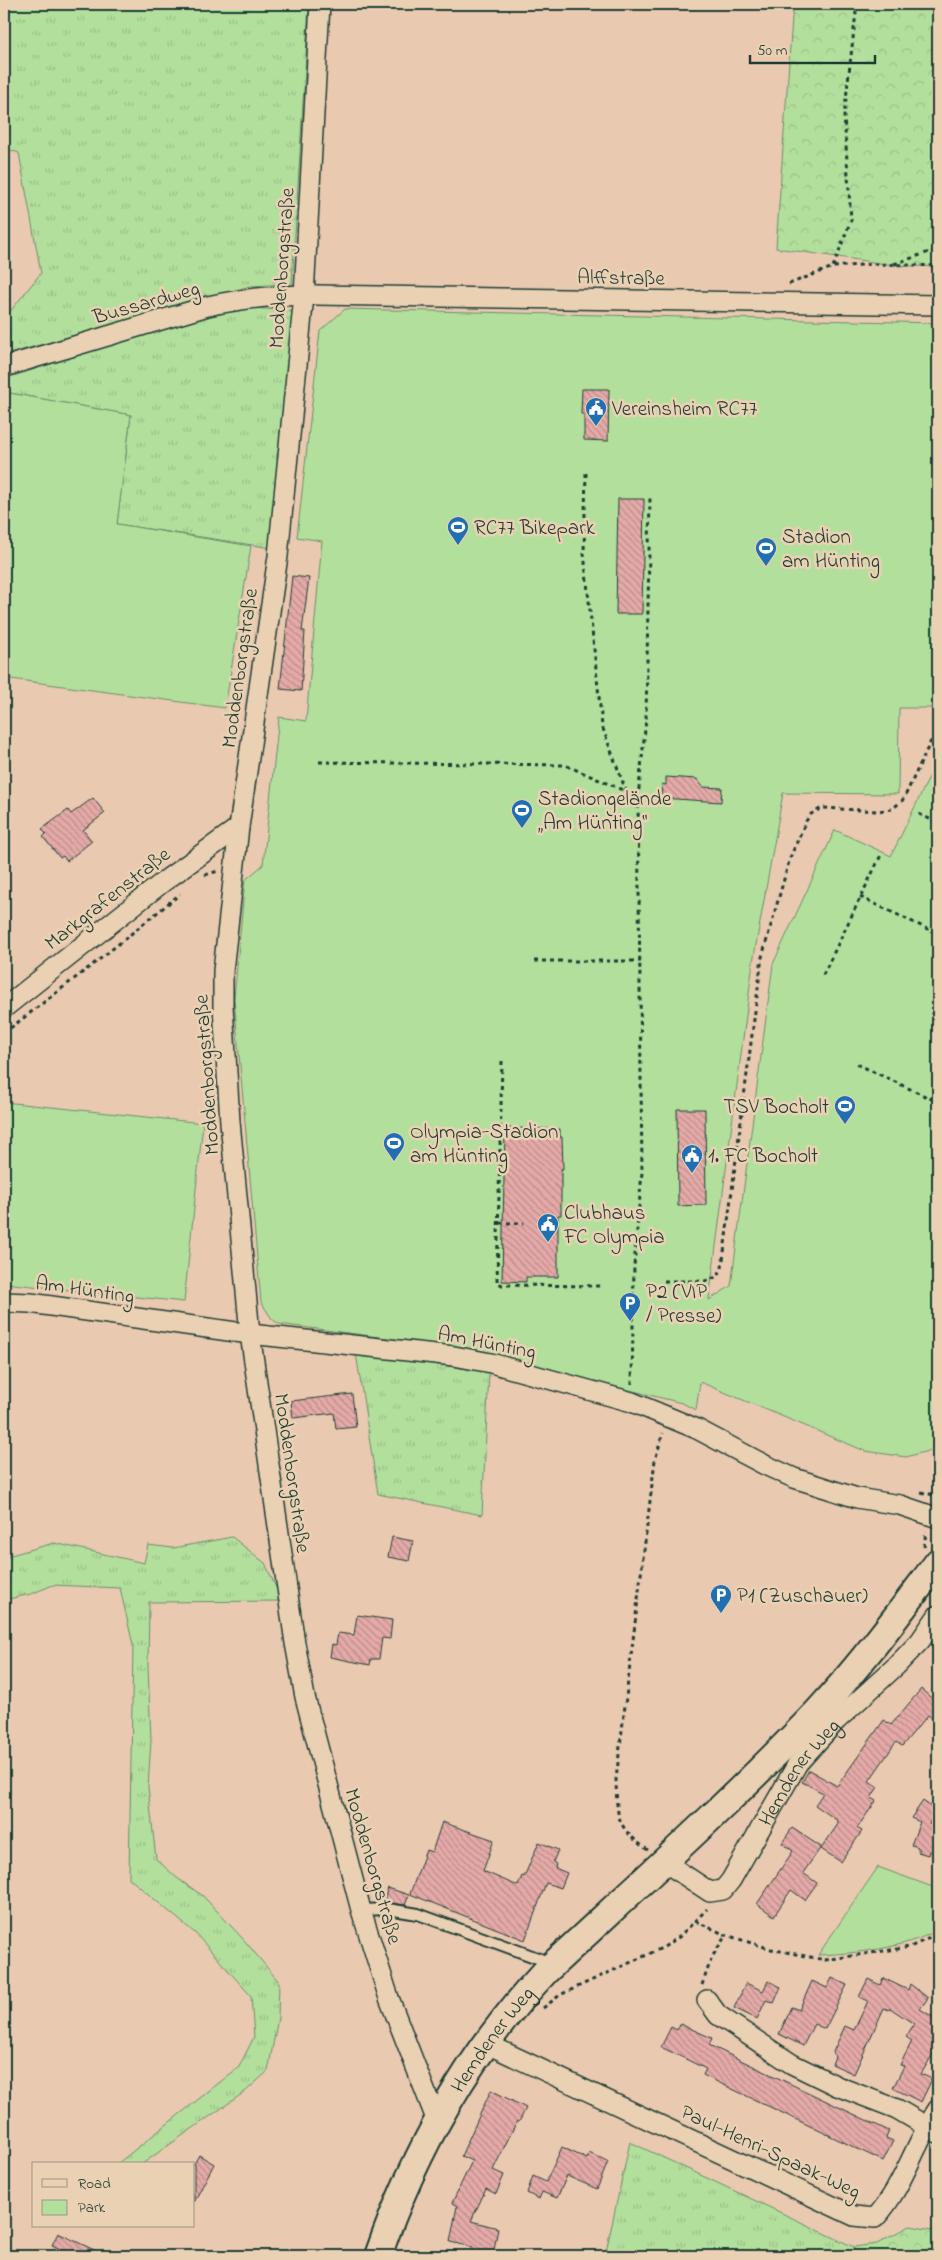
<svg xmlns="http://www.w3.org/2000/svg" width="942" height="2260" viewBox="0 0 942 2260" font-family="'Indie Flower',sans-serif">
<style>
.grass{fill:url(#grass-tufts);stroke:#698e68}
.forest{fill:url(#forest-crowns);stroke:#698e68}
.green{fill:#b3df9d;stroke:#698e68}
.building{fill:url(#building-back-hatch);stroke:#1f3d34}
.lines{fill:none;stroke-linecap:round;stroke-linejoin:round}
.lane-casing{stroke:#1f3d34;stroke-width:14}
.street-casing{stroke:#1f3d34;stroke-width:22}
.secondary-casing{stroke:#1f3d34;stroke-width:30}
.path{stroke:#1f3d34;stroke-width:3;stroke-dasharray:4 4;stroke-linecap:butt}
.lane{stroke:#ebd1b3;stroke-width:10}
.street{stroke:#ebd1b3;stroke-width:19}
.secondary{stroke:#ebd1b3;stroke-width:26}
.labels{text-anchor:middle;stroke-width:5;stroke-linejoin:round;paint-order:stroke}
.street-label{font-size:21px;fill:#1f3d34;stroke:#ebd1b3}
.poi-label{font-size:21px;fill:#1f3d34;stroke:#ebd1b3;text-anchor:start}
</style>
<defs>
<pattern id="grass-tufts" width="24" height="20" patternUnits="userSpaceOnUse" patternTransform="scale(1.25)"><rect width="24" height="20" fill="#b3df9d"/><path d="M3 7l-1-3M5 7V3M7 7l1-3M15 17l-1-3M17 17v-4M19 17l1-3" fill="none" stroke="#9ac088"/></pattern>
<pattern id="forest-crowns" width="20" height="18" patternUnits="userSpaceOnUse" patternTransform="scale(1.25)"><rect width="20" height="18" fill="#b3df9d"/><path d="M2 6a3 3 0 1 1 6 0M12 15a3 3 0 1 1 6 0" fill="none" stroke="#9ac088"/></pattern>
<pattern id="building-back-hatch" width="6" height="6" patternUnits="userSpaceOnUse" patternTransform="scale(1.25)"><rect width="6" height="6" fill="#e5aaa8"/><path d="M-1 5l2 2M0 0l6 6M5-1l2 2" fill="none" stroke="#b98c8a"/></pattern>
</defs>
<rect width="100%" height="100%" fill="#eac9b1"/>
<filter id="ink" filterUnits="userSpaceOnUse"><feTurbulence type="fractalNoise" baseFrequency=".02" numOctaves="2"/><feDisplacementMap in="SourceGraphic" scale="10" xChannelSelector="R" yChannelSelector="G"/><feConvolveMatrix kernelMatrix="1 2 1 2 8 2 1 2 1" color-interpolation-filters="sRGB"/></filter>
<g filter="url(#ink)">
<g class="grass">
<path d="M4,4h305l-17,280 -42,2 -246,69v-36l37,-46 -22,-120 -15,-5z"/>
<path d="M245,307l50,5 -23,236 -155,-24 14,-109 -127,-23v-13l207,-66z"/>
<path d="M356,1353l133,19 -7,143 -104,-21z"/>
<path d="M232,1537l33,26 17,38 -133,1 -1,65 3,73 -3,47 8,72 21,19 26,18 41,44 35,42 -1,36 -10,53 -22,20 -104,73h-25l122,-97 15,-30 -3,-41 -56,-63 -66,-55 4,-233 -13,-57 -67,-3 -22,9 -27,6v-43l50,-14 90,20 4,-18 25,3z"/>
<path d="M630,2142l224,105 -1,9h-248z"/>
</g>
<g class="forest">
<path d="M793,4h145v263l-45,-2 -117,-17z"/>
<path d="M910,2226l28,5v25h-85l1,-9 23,-3z"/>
</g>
<g class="green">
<path d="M345,309l593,14v385h-39l-1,86 -115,-1 -30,169 -44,338 22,-14 42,-322 62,-134 56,26 47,-97v687l-3,3 -29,8 -41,-6 -165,-69 -4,28 -14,-7 -226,-56 -177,-23 -7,-5 -11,-17 -27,-304 11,-118 18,-15 16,-148 27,4 16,-180 -25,-4 23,-206z"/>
<path d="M4,392l127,23 -14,109 134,22 -26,162 -221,-30z"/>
<path d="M4,1102l199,21 -19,179 -180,-19z"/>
<path d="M878,1867l60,22v41c-36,19 -80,23 -120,25z"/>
</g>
<g class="building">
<path d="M582,389h27l-1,52 -24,-1v-26h-3z"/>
<path d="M618,499h26l-2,115h-26z"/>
<path d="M292,576l17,2 -7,53h3l-4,60 -21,-2z"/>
<path d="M666,777l31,2 6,8 19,1 -1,14 -60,-4 1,-14 4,1z"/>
<path d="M93,798l12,15 -22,17 9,11 -25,20 -4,-5 -3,2 -17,-21 3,-3 -4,-5 26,-19 3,4z"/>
<path d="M677,1109h28l1,96 -28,1z"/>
<path d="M505,1128l55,1v8h2l1,32h-2v46h-3v62h-32v5l-24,-1z"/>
<path d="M352,1394l4,33 -20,2 -2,-16 -41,5 -2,-17z"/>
<path d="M392,1537l21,4 -4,20 -21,-4z"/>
<path d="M357,1615l35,5 -2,19 -8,-1 -3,21h-8l-1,6 -40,-8 2,-13 4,1 2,-12 16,2z"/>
<path d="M921,1689l17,15v19l-10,-8 -26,31 -6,-4 -27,39 9,6 -7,11 5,3 -19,27 5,3 -21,31 -20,-13 17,-25v-3l-23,-16 8,-12 -21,-11 7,-12 28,16 47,-66 7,5z"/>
<path d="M923,1801l14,10 -8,13 3,1 -1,3 7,3v24l-9,-4 -1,4 -10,-3v-5l-7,-2 9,-23 -9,-4z"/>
<path d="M442,1822l52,18 -11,31 35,15 4,-10 2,1 15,-35 19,8 -5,12 3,2 -1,4 12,5 -6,15 -15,-5 -21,57 -115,-46 16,-44 6,2z"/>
<path d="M792,1828l29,19 -18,26 14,10 -12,17 -14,-10 -17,26 -17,-12 36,-53 -11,-8z"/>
<path d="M388,1888l21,7 -4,10 -22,-3z"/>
<path d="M832,1978l15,7 -22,44 -11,-5 -11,22 -24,-12 13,-27 7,3 13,-29 15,7z"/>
<path d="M883,1978l25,12 2,-6 18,14 -8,11 18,11v26l-17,28 11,5 -11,23 -28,-14 11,-22 -4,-1 12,-24 -6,-4 8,-13 -24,-16 -1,2 -5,-2 -30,66 -22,-10 3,-7 -2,-5 12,-26 9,4 14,-29 -9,-4 9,-18 12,6z"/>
<path d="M768,1981l13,6 -7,16 -8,-3 -9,19 -23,-11 12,-25 17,8z"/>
<path d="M680,2024l32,14 -3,7 180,86 -3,7 7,3 -10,20 -180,-86 3,-6 -45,-22 10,-20 6,3z"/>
<path d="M491,2090l35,18 -7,14 -2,-1 -24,49 11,5 -8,19 -10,-5 -15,32 27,7 -5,28h-21l1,-9 -23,-5 7,-36 -5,-3 20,-42 -11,-5z"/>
<path d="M562,2147l25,12 2,-6 19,9 -11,27 -30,-13 -10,22 -15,-6 -3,7 -12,-6 6,-17 13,6z"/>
<path d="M199,2155l15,9 -20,38v-38z"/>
<path d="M58,2233l49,23h-33l-22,-11z"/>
</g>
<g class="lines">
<g class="lane-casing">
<path id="lane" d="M361,1910l27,-1 30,5 133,49"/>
</g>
<g class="street-casing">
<g id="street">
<path d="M320,4l-16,291 -26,261 -39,271 -16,144v35l7,116 20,212 45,309 10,54 56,213 28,88 49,126"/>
<path d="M4,367l204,-61c36,-8 72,-11 109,-11l621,10"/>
<path d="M4,1008l159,-126 76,-55"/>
<path d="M4,1302l26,1 220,31 204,22 37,7 141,39 65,27 68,36 29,13 63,20 43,7 38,13"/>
<path id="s1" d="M663,1861l47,31 13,-2 8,-10 67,-117 38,-42 60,-55 24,-25 18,-26"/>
<path d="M707,2000l11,15 74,49 45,22 60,23 41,24"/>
<path d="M485,2043l369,173 21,2c29,-31 39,-74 63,-109"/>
</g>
</g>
<g class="secondary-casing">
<g id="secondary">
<path id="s2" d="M378,2256c36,-104 92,-205 168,-285 91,-85 185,-169 271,-259 44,-47 82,-99 121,-150"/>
</g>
</g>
<g class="path">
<path d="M894,264l44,-15"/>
<path d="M833,267l18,-47 -7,-104 13,-112"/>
<path d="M789,284l44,-17 41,-3 64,2"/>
<path d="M586,473l-2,80 18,173 24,65 12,7 4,374 -8,94 -2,118"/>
<path d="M319,762l246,3 60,26"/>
<path d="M638,798l8,-79 4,-224"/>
<path d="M919,814l19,9"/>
<path d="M205,875l13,-4"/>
<path d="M860,897l78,37"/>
<path d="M534,961h107"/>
<path d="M823,975l58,-120"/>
<path d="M4,1033l96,-74 80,-65"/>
<path d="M502,1061l-5,221 5,3 100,1"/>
<path d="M857,1064l81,38"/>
<path d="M499,1223h25"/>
<path d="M664,1281h41l12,-4 5,-9 40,-311 28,-99 16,-37 5,-7 11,-6 56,3 14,-2 10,-8 4,-7 32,-68"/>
<path d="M921,1492l17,4"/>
<path d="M924,1547l2,-16"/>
<path d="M648,1850c-33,-23 -31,-34 -32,-71l39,-319 8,-27"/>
<path d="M695,1921l31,14 45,14 54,11 85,-13 28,-13"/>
<path d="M702,1985l10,-28 14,-22"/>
<path d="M543,2008l17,-13 104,-48 15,-10 28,-28"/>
</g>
<use href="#lane" class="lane"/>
<use href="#street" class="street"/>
<use href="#secondary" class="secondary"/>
</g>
</g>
<defs>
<g id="civic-pin" transform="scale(1.125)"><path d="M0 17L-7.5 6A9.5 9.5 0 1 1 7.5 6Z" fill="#1f6fb2" stroke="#ebd1b3"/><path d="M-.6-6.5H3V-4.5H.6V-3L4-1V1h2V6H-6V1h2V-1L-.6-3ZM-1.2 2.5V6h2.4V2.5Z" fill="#fff"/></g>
<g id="stadium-pin" transform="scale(1.125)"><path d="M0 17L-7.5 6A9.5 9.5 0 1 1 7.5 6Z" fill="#1f6fb2" stroke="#ebd1b3"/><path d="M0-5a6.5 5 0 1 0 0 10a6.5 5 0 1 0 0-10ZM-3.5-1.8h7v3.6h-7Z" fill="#fff"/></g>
<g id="parking-pin" transform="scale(1.125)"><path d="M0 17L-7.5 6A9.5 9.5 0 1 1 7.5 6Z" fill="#1f6fb2" stroke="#ebd1b3"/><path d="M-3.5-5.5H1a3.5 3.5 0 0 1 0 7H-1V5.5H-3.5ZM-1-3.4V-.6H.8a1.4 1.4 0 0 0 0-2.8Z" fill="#fff"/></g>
</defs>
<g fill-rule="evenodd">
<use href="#civic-pin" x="596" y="408"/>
<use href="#stadium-pin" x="458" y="527"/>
<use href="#stadium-pin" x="766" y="548"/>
<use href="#stadium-pin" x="522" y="810"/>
<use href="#stadium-pin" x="845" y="1106"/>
<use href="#stadium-pin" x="394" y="1143"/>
<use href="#civic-pin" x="692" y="1155"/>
<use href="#civic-pin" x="548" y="1224"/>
<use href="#parking-pin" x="630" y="1303"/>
<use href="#parking-pin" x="721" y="1595"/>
</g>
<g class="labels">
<g class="street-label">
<text transform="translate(281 268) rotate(-86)" y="7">Moddenborgstraße</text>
<text transform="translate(621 277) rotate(1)" y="7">Alffstraße</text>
<text transform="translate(146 302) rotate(-16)" y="7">Bussardweg</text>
<text transform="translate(239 668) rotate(-82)" y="7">Moddenborgstraße</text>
<text transform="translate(107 898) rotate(-38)" y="7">Markgrafenstraße</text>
<text transform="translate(206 1075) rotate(-94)" y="7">Moddenborgstraße</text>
<text transform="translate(85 1289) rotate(8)" y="7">Am Hünting</text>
<text transform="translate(487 1342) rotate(11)" y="7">Am Hünting</text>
<text transform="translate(293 1473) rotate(82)" y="7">Moddenborgstraße</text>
<text dy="7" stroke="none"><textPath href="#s1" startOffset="210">Hemdener Weg</textPath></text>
<text transform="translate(374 1866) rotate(74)" y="7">Moddenborgstraße</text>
<text dy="7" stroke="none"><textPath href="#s2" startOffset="246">Hemdener Weg</textPath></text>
<text transform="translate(771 2151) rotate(25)" y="7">Paul-Henri-Spaak-Weg</text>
</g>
<g class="poi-label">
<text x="612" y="415">Vereinsheim RC77</text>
<text x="474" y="534">RC77 Bikepark</text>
<text x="782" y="543">Stadion<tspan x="782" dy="24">am Hünting</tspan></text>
<text x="538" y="805">Stadiongelände<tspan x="538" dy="24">„Am Hünting“</tspan></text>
<text x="829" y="1113" text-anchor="end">TSV Bocholt</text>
<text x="410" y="1138">Olympia-Stadion<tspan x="410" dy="24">am Hünting</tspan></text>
<text x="708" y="1162">1. FC Bocholt</text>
<text x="564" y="1219">Clubhaus<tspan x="564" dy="24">FC Olympia</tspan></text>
<text x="646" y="1298">P2 (VIP<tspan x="646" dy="24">/ Presse)</tspan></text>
<text x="737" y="1602">P1 (Zuschauer)</text>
</g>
</g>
<rect width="942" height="2260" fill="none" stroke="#ebd1b3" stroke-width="20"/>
<rect x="10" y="10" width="922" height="2240" fill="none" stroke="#1f3d34" stroke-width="2" filter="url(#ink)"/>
<rect x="32" y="2162" width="162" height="65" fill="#ebd1b3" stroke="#999680"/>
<rect x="42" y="2179" width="25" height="8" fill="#ebd1b3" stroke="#999680"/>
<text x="78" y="2188" font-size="15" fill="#1f3d34">Road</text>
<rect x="42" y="2200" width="25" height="15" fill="#b3df9d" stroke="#999680"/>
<text x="78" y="2212" font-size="15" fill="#1f3d34">Park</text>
<path d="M750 55v8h125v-8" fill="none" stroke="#1f3d34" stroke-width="2.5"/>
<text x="757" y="55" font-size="15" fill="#1f3d34" stroke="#ebd1b3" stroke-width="4" paint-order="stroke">50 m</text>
</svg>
